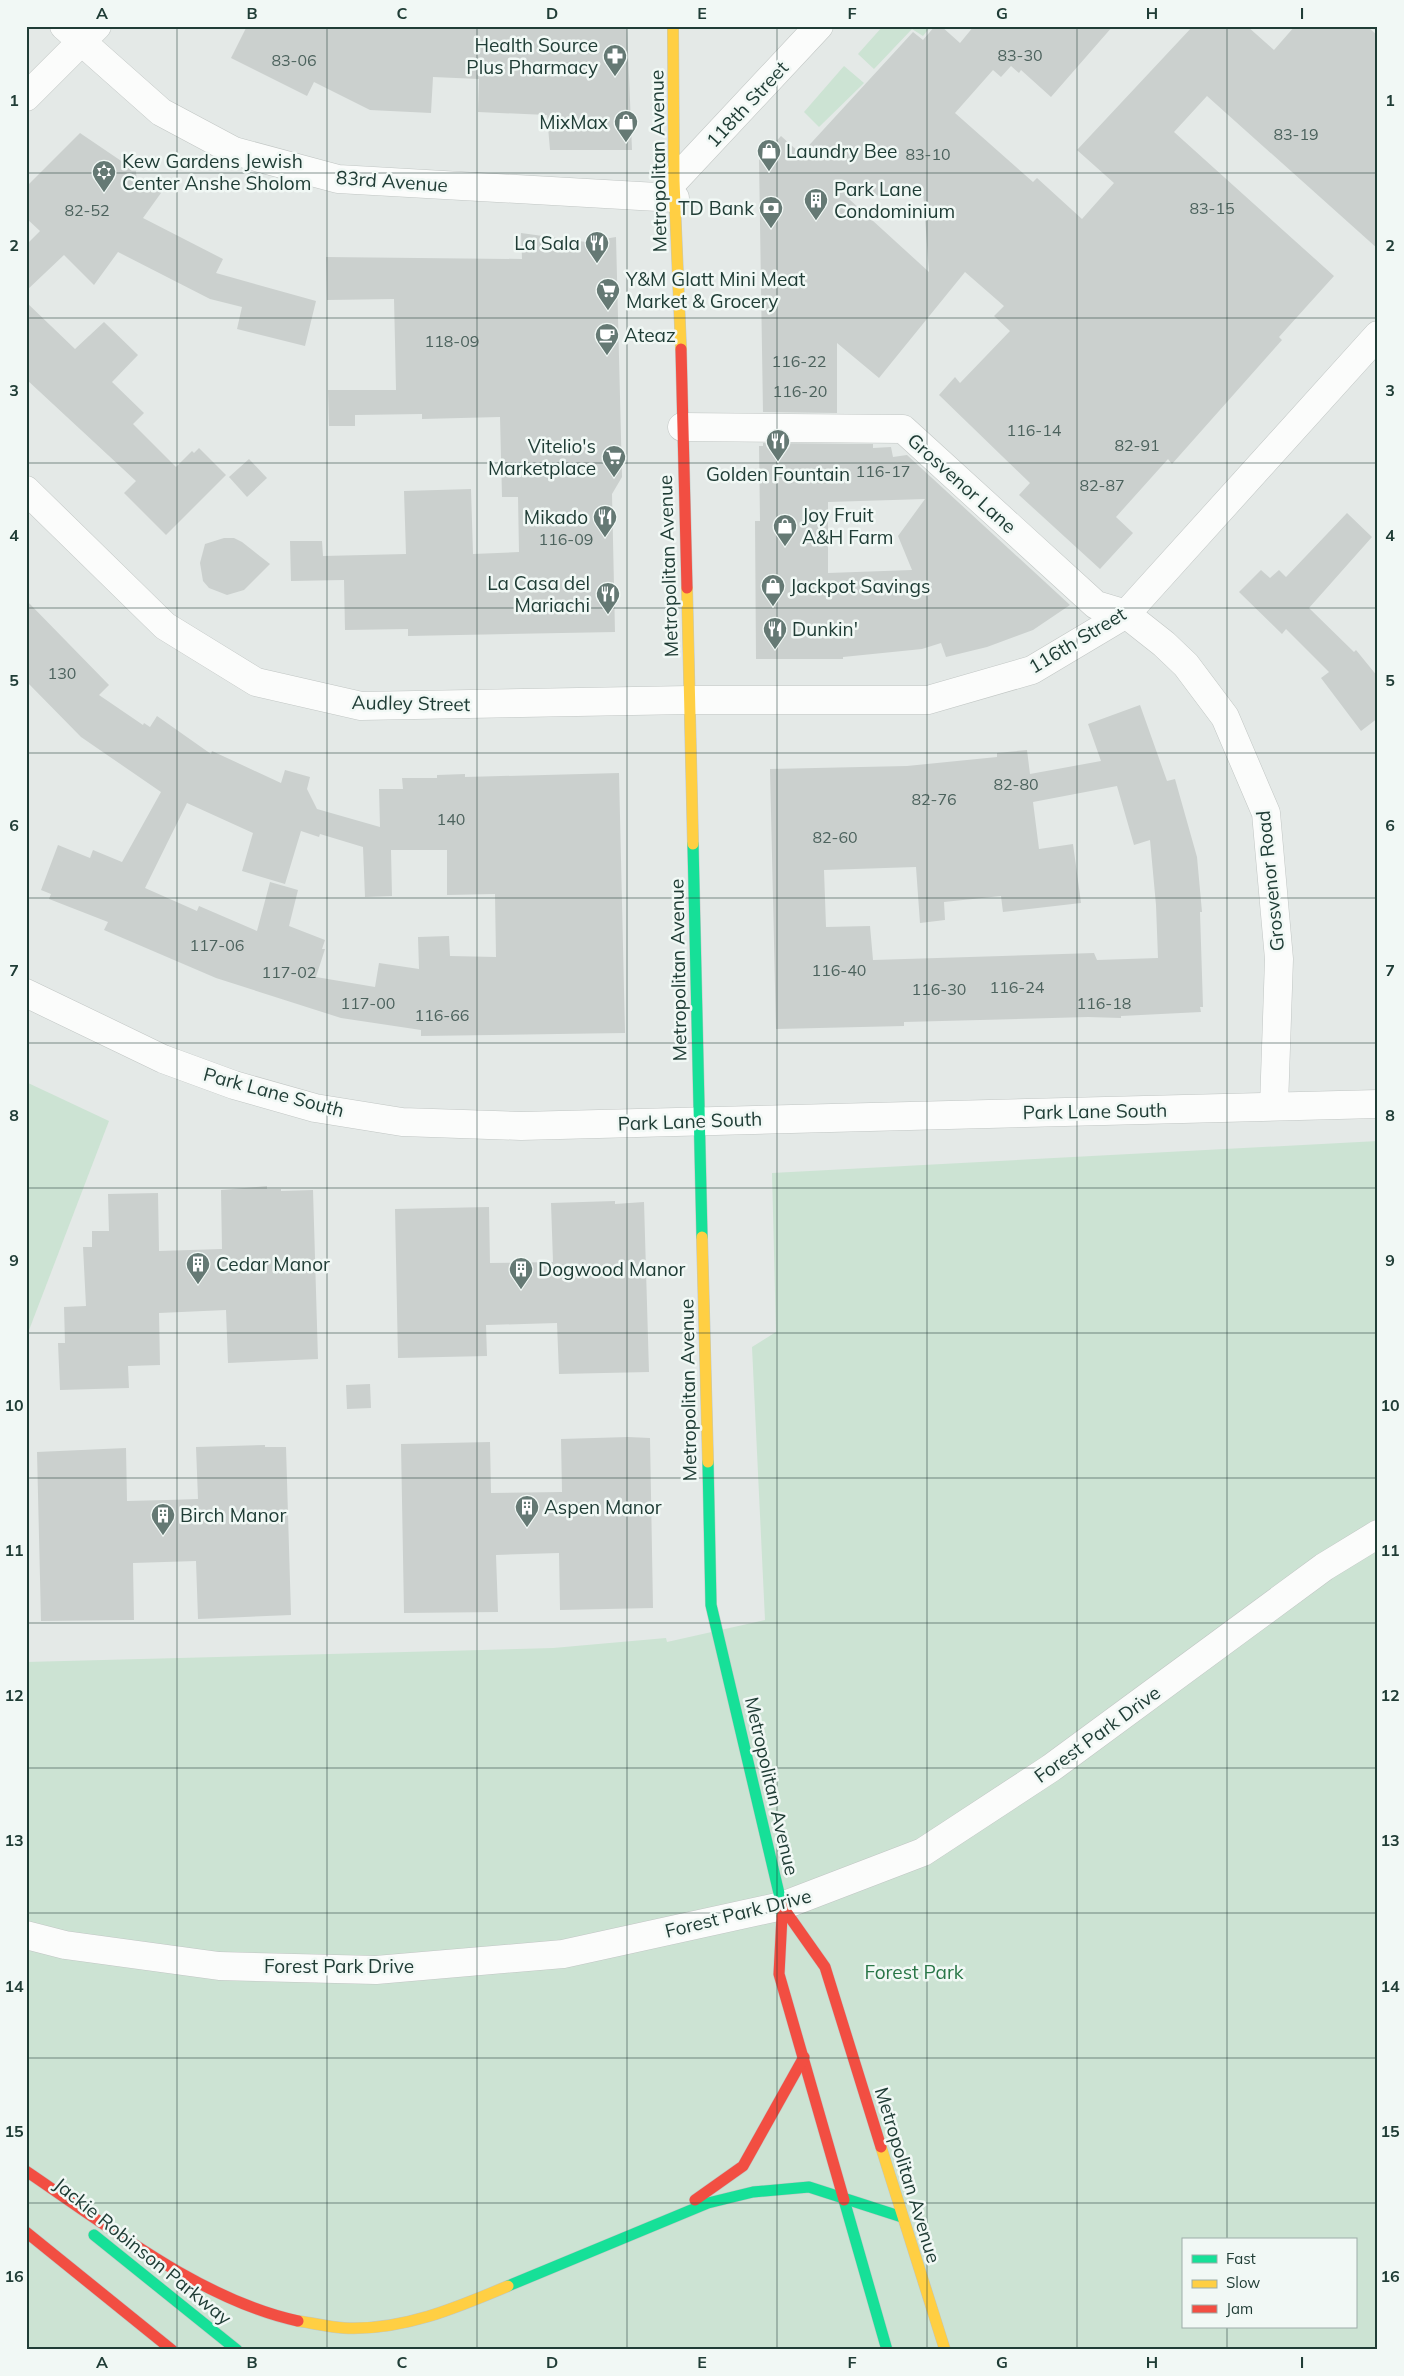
<svg xmlns="http://www.w3.org/2000/svg" width="1404" height="2376" viewBox="0 0 1404 2376" font-family="Mulish,sans-serif">
<style>
.green{fill:#cce3d3;fill-rule:evenodd}
.building{fill:#cbd0ce;fill-rule:evenodd}
.lines{fill:none;stroke-linecap:round;stroke-linejoin:round}
.street-casing{stroke:#c1c6c4;stroke-width:29}
.fast-casing{stroke:#bfc7c4;stroke-width:12}
.slow-casing{stroke:#bfc7c4;stroke-width:12}
.jam-casing{stroke:#bfc7c4;stroke-width:12}
.street{stroke:#fbfcfb;stroke-width:28}
.fast{stroke:#16e098;stroke-width:11}
.slow{stroke:#ffcf43;stroke-width:11}
.jam{stroke:#f24e42;stroke-width:11}
.grid{fill:none;stroke:#203d36;stroke-width:1;stroke-opacity:0.55}
.labels{text-anchor:middle;stroke-width:5;stroke-linejoin:round;paint-order:stroke}
.number-label{font-size:16px;fill:#4c625d}
.poi-label{font-size:19px;fill:#203d36;stroke:#f1f8f5;text-anchor:start}
.street-label{font-size:19px;fill:#203d36;stroke:#f1f8f5}
.park-label{font-size:19px;fill:#297647;stroke:#f1f8f5}
.neatline{fill:none;stroke:#203d36;stroke-width:2}
.grid-label{font-size:16px;text-anchor:middle;font-weight:bold;fill:#203d36}
</style>
<rect width="100%" height="100%" fill="#e4e9e7"/>
<g class="green">
<path d="M883,26h48l-8,10 -11,-7 -38,40 -16,-15z"/>
<path d="M844,66l20,17 -45,44 -15,-15z"/>
<path d="M26,1082l83,39 -83,217z"/>
<path d="M1378,1141v1209h-1352v-688l527,-14 113,-10 1,4 98,-22 -13,-273 24,-15 -4,-159zM1183,2240h172v87h-172z"/>
</g>
<g class="building">
<path d="M247,26h380l5,124h-82l-3,-35 -69,-3 1,-33 -46,-2 -2,36 -61,-3 -56,-28 -7,14 -76,-38z"/>
<path d="M935,26h6l19,17 14,-17h139l-62,71 -30,-27 -2,3 -8,-7 -10,11 -8,-7 -38,43 78,69 4,-4 45,41 32,-36 -37,-33 116,-124h54l27,24 21,-24h72l11,10v213l-171,-153 -33,36 160,144 -55,61 3,3 -110,124 -4,-5 -52,58 17,16 -33,36 -81,-74 11,-12 -91,-88 16,-18 5,6 50,-52 -16,-15 10,-10 -39,-34 -86,106 -42,-35v70l-74,-1 -4,-252 22,-24 20,18 112,-122 10,8zM923,190l6,82 -80,-73z"/>
<path d="M80,133l56,38 1,14 29,1 -23,32 80,41 -7,14 100,28 -11,45 -68,-17 5,-22 -32,-8 -92,-47 -24,33 -30,-30 -38,36v-46l14,-14 -14,-13v-31z"/>
<path d="M521,233l65,9 30,-5 6,240 -10,17 3,138 -207,4v-7l-63,1 -1,-50 -53,1 -1,-40h32l1,15 83,-2 -2,-63 67,-2 2,65 46,-2 -1,-55h-16l-2,-80 -78,2v-5l-67,1v11h-26l-1,-36h68l-1,-48 -1,-43 -67,1 -1,-43 196,2z"/>
<path d="M26,302l49,47 29,-27 34,33 -26,27 32,31 -11,11 43,43 16,-16 2,2 5,-5 27,27 -60,60 -42,-42 12,-12 -110,-102z"/>
<path d="M763,443l110,1v4l18,-1 2,10 14,-2 163,150 -37,25 -46,17 -41,10 -5,-14 -19,6 -79,8v2h-87l-1,-138h5l-1,-75h4zM925,499l-27,37 14,34 -84,3v-71z"/>
<path d="M249,459l18,19 -20,19 -18,-20z"/>
<path d="M1347,513l25,24 -63,71 45,44 2,-2 22,27v41l-17,13 -40,-53 8,-6 -43,-43 -4,5 -43,-42 22,-22 9,8 9,-8 7,7z"/>
<path d="M224,538h10l8,4 28,22 -26,26 -17,5 -18,-7 -6,-7 -3,-18 5,-19z"/>
<path d="M26,600l83,85 -10,10 44,30 1,-2 6,4 7,-11 54,38 1,-3 69,32 4,-13 25,7 -3,12 10,20 63,18 -1,-38h24l-1,-11h35v-3l28,-1v3l154,-4 6,260 -204,3v-6l-80,-12 -125,-40 -112,-48 4,-8 -59,-23 2,-5 -10,-4 17,-45 32,13 3,-8 29,12 39,-70 -80,-55 -55,-56zM187,803l66,30 -11,38 43,13 16,-53 18,6 1,-3 43,13 2,50 27,-1 -1,-46h56v45l48,-1 1,63 -46,-1 -1,-20 -31,1 1,32 -40,-6 -4,24 -59,-10 9,-28h-3l3,-9 -36,-14 9,-36 -28,-8 -13,49 -58,-25 -2,5 -52,-23z"/>
<path d="M1140,705l27,76 8,-2 22,78 5,55h-2l3,95h-3l1,5 -80,4v2l-33,-1 -184,5v4l-128,3 -6,-260 137,-3 90,-9v-4l30,-3 3,24 71,-13 -13,-37zM1117,786l17,59 16,-5 6,65 2,53 -61,2 -3,-7 -221,7 -3,-34 -44,1 -2,-57 92,-3 4,56 25,-3 -1,-18 57,-6 2,16 78,-9 -8,-59 -34,5 -6,-47z"/>
<path d="M267,1186v3h14v2l32,-1 5,169 -90,4 -2,-53 -67,3 1,52 -32,1 1,22 -69,2 -2,-47h7l-1,-36 22,-1 -3,-59h9v-16h17l-1,-37 50,-1 1,58 63,-2 -1,-59z"/>
<path d="M615,1201v3l29,-2 5,170 -90,2 -2,-51 -71,2 1,31 -89,2 -3,-149 94,-2 1,56 63,-1 -2,-59z"/>
<path d="M370,1384l1,24 -24,1 -1,-24z"/>
<path d="M628,1437l22,1 3,170 -93,2 -1,-57 -63,2 2,57 -94,1 -3,-169 89,-2 1,51 71,-1 -1,-53z"/>
<path d="M265,1445v2h21l5,168 -93,4 -2,-58 -63,2 1,57 -93,1 -4,-169 89,-4 1,53 40,-1 31,-1 -2,-52z"/>
</g>
<g class="lines">
<g class="street-casing">
<g id="street">
<path d="M64,26l97,86 73,39 104,28 337,19"/>
<path d="M26,97l71,-71"/>
<path d="M674,181l145,-155"/>
<path d="M682,427l221,2 193,176 30,9 38,30 22,21 39,52 41,96 13,146 -5,147"/>
<path d="M26,490l139,136 91,56 105,24 328,-6h239l104,-30 94,-56 252,-279"/>
<path d="M26,993l137,66 71,26 81,23 87,14 119,4 857,-22"/>
<path d="M26,1935l39,10 154,21 157,4 187,-16 219,-48 141,-54 128,-84 273,-201 54,-33"/>
</g>
</g>
<g class="fast-casing">
<g id="fast">
<path d="M693,844l9,393"/>
<path d="M708,1462l3,143 71,301v10"/>
<path d="M844,2200l43,150"/>
<path d="M94,2235l143,115"/>
<path d="M508,2286l200,-83 45,-11 56,-5 93,30"/>
</g>
</g>
<g class="slow-casing">
<g id="slow">
<path d="M673,26l1,155 7,168"/>
<path d="M687,588l6,256"/>
<path d="M702,1237l6,225"/>
<path d="M881,2147l64,203"/>
<path d="M298,2321c15,2 31,6 46,7 58,3 112,-20 164,-42"/>
</g>
</g>
<g class="jam-casing">
<g id="jam">
<path d="M681,349l6,239"/>
<path d="M782,1906l43,61 56,180"/>
<path d="M782,1916l-3,58 65,226"/>
<path d="M26,2171c80,54 177,130 272,150"/>
<path d="M695,2200l48,-34 61,-109"/>
<path d="M26,2232l146,118"/>
</g>
</g>
<use href="#street" class="street"/>
<use href="#fast" class="fast"/>
<use href="#slow" class="slow"/>
<use href="#jam" class="jam"/>
</g>
<path class="grid" d="M177,26v2324M327,26v2324M477,26v2324M627,26v2324M777,26v2324M927,26v2324M1077,26v2324M1227,26v2214M26,173h1352M26,318h1352M26,463h1352M26,608h1352M26,753h1352M26,898h1352M26,1043h1352M26,1188h1352M26,1333h1352M26,1478h1352M26,1623h1352M26,1768h1352M26,1913h1352M26,2058h1352M26,2203h1352M1227,2327v23"/>
<defs>
<g id="pharmacy-pin" transform="scale(1.25)"><path d="M0 17L-7.5 6A9.5 9.5 0 1 1 7.5 6Z" fill="#657974" stroke="#f1f8f5"/><path d="M-2-6h4v4h4v4h-4v4h-4v-4h-4v-4h4Z" fill="#fff"/></g>
<g id="shop-pin" transform="scale(1.25)"><path d="M0 17L-7.5 6A9.5 9.5 0 1 1 7.5 6Z" fill="#657974" stroke="#f1f8f5"/><path d="M-5-2.5h2.3a2.7 3.5 0 0 1 5.4 0H5L5.5 6h-11ZM-1.5-2.5h3a1.5 2.3 0 0 0-3 0Z" fill="#fff"/></g>
<g id="synagogue-pin" transform="scale(1.25)"><path d="M0 17L-7.5 6A9.5 9.5 0 1 1 7.5 6Z" fill="#657974" stroke="#f1f8f5"/><path d="M0-6.5L5.6 3.2H-5.6ZM0 6.5L5.6-3.2H-5.6Z" fill="#fff"/></g>
<g id="building-pin" transform="scale(1.25)"><path d="M0 17L-7.5 6A9.5 9.5 0 1 1 7.5 6Z" fill="#657974" stroke="#f1f8f5"/><path d="M-4-6H4V6H1V3H-1V6H-4ZM-2.5-4.3h1.7v1.8h-1.7ZM.8-4.3h1.7v1.8H.8ZM-2.5-1h1.7V.8h-1.7ZM.8-1h1.7V.8H.8Z" fill="#fff"/></g>
<g id="bank-pin" transform="scale(1.25)"><path d="M0 17L-7.5 6A9.5 9.5 0 1 1 7.5 6Z" fill="#657974" stroke="#f1f8f5"/><path d="M-6-4H6V4H-6ZM0-2.3a2.3 2.3 0 1 0 0 4.6a2.3 2.3 0 1 0 0-4.6Z" fill="#fff"/></g>
<g id="restaurant-pin" transform="scale(1.25)"><path d="M0 17L-7.5 6A9.5 9.5 0 1 1 7.5 6Z" fill="#657974" stroke="#f1f8f5"/><path d="M-5-6h1v4h1v-4h1v4h1v-4h1v5L-1.5 .5V6h-2V.5L-5-1ZM5-6V6H3V1.5H1.5Q1.5-4 5-6Z" fill="#fff"/></g>
<g id="supermarket-pin" transform="scale(1.25)"><path d="M0 17L-7.5 6A9.5 9.5 0 1 1 7.5 6Z" fill="#657974" stroke="#f1f8f5"/><path d="M-6-5.5h2.5l.6 2H6L4.5 2H-2.5L-4.4-4H-6ZM-1.5 3.2a1.3 1.3 0 1 0 .1 0ZM3 3.2a1.3 1.3 0 1 0 .1 0Z" fill="#fff"/></g>
<g id="cafe-pin" transform="scale(1.25)"><path d="M0 17L-7.5 6A9.5 9.5 0 1 1 7.5 6Z" fill="#657974" stroke="#f1f8f5"/><path d="M-5.5-4.5H6V0H3Q3 3.5 0 3.5H-2.5Q-5.5 3.5-5.5 0ZM3-3.2v2h1.7v-2ZM-6 4.5H4V6H-6Z" fill="#fff"/></g>
</defs>
<g fill-rule="evenodd">
<use href="#pharmacy-pin" x="615" y="56"/>
<use href="#shop-pin" x="626" y="122"/>
<use href="#shop-pin" x="769" y="151"/>
<use href="#synagogue-pin" x="104" y="172"/>
<use href="#building-pin" x="816" y="200"/>
<use href="#bank-pin" x="771" y="208"/>
<use href="#restaurant-pin" x="597" y="243"/>
<use href="#supermarket-pin" x="608" y="290"/>
<use href="#cafe-pin" x="607" y="335"/>
<use href="#restaurant-pin" x="778" y="441"/>
<use href="#supermarket-pin" x="614" y="457"/>
<use href="#restaurant-pin" x="605" y="517"/>
<use href="#shop-pin" x="785" y="526"/>
<use href="#shop-pin" x="773" y="586"/>
<use href="#restaurant-pin" x="608" y="594"/>
<use href="#restaurant-pin" x="775" y="629"/>
<use href="#building-pin" x="198" y="1264"/>
<use href="#building-pin" x="521" y="1269"/>
<use href="#building-pin" x="527" y="1507"/>
<use href="#building-pin" x="163" y="1515"/>
</g>
<g class="labels">
<g class="number-label">
<text x="1020" y="61">83-30</text>
<text x="294" y="66">83-06</text>
<text x="1296" y="140">83-19</text>
<text x="928" y="160">83-10</text>
<text x="1212" y="214">83-15</text>
<text x="87" y="216">82-52</text>
<text x="452" y="347">118-09</text>
<text x="799" y="367">116-22</text>
<text x="800" y="397">116-20</text>
<text x="1034" y="436">116-14</text>
<text x="1137" y="451">82-91</text>
<text x="883" y="477">116-17</text>
<text x="1102" y="491">82-87</text>
<text x="566" y="545">116-09</text>
<text x="62" y="679">130</text>
<text x="1016" y="790">82-80</text>
<text x="934" y="805">82-76</text>
<text x="451" y="825">140</text>
<text x="835" y="843">82-60</text>
<text x="217" y="951">117-06</text>
<text x="839" y="976">116-40</text>
<text x="289" y="978">117-02</text>
<text x="1017" y="993">116-24</text>
<text x="939" y="995">116-30</text>
<text x="368" y="1009">117-00</text>
<text x="1104" y="1009">116-18</text>
<text x="442" y="1021">116-66</text>
</g>
<g class="poi-label">
<text x="598" y="52" text-anchor="end">Health Source<tspan x="598" dy="22">Plus Pharmacy</tspan></text>
<text x="608" y="129" text-anchor="end">MixMax</text>
<text x="786" y="158">Laundry Bee</text>
<text x="122" y="168">Kew Gardens Jewish<tspan x="122" dy="22">Center Anshe Sholom</tspan></text>
<text x="834" y="196">Park Lane<tspan x="834" dy="22">Condominium</tspan></text>
<text x="754" y="215" text-anchor="end">TD Bank</text>
<text x="580" y="250" text-anchor="end">La Sala</text>
<text x="626" y="286">Y&amp;M Glatt Mini Meat<tspan x="626" dy="22">Market &amp; Grocery</tspan></text>
<text x="624" y="342">Ateaz</text>
<text x="596" y="453" text-anchor="end">Vitelio's<tspan x="596" dy="22">Marketplace</tspan></text>
<text x="778" y="481" text-anchor="middle">Golden Fountain</text>
<text x="802" y="522">Joy Fruit<tspan x="802" dy="22">A&amp;H Farm</tspan></text>
<text x="588" y="524" text-anchor="end">Mikado</text>
<text x="590" y="590" text-anchor="end">La Casa del<tspan x="590" dy="22">Mariachi</tspan></text>
<text x="790" y="593">Jackpot Savings</text>
<text x="792" y="636">Dunkin'</text>
<text x="216" y="1271">Cedar Manor</text>
<text x="538" y="1276">Dogwood Manor</text>
<text x="544" y="1514">Aspen Manor</text>
<text x="180" y="1522">Birch Manor</text>
</g>
<g class="street-label">
<text transform="translate(747 104) rotate(-47)" y="7">118th Street</text>
<text transform="translate(658 161) rotate(-91)" y="7">Metropolitan Avenue</text>
<text transform="translate(392 181) rotate(4)" y="7">83rd Avenue</text>
<text transform="translate(962 483) rotate(42)" y="7">Grosvenor Lane</text>
<text transform="translate(668 566) rotate(-92)" y="7">Metropolitan Avenue</text>
<text transform="translate(1077 640) rotate(-31)" y="7">116th Street</text>
<text transform="translate(411 703) rotate(1)" y="7">Audley Street</text>
<text transform="translate(1270 881) rotate(-96)" y="7">Grosvenor Road</text>
<text transform="translate(678 970) rotate(-91)" y="7">Metropolitan Avenue</text>
<text transform="translate(274 1092) rotate(15)" y="7">Park Lane South</text>
<text transform="translate(1095 1111) rotate(-1)" y="7">Park Lane South</text>
<text transform="translate(690 1121) rotate(-2)" y="7">Park Lane South</text>
<text transform="translate(688 1390) rotate(-91)" y="7">Metropolitan Avenue</text>
<text transform="translate(1097 1734) rotate(-36)" y="7">Forest Park Drive</text>
<text transform="translate(772 1786) rotate(77)" y="7">Metropolitan Avenue</text>
<text transform="translate(738 1913) rotate(-14)" y="7">Forest Park Drive</text>
<text x="339" y="1973">Forest Park Drive</text>
<text transform="translate(908 2175) rotate(73)" y="7">Metropolitan Avenue</text>
<text transform="translate(143 2251) rotate(39)" y="7">Jackie Robinson Parkway</text>
</g>
<g class="park-label">
<text x="914" y="1979">Forest Park</text>
</g>
</g>
<rect width="1404" height="2376" fill="none" stroke="#f1f8f5" stroke-width="55"/>
<rect x="1182" y="2238" width="175" height="90" fill="#f1f8f5" stroke="#9dada9"/>
<rect x="1192" y="2255" width="25" height="8" fill="#16e098" stroke="#9dada9"/>
<text x="1226" y="2264" font-size="15" fill="#203d36">Fast</text>
<rect x="1192" y="2280" width="25" height="8" fill="#ffcf43" stroke="#9dada9"/>
<text x="1226" y="2288" font-size="15" fill="#203d36">Slow</text>
<rect x="1192" y="2305" width="25" height="8" fill="#f24e42" stroke="#9dada9"/>
<text x="1226" y="2314" font-size="15" fill="#203d36">Jam</text>
<rect x="28" y="28" width="1348" height="2320" class="neatline"/>
<g class="grid-label">
<text x="102" y="19">A</text>
<text x="252" y="19">B</text>
<text x="402" y="19">C</text>
<text x="552" y="19">D</text>
<text x="702" y="19">E</text>
<text x="852" y="19">F</text>
<text x="1002" y="19">G</text>
<text x="1152" y="19">H</text>
<text x="1302" y="19">I</text>
<text x="14" y="106">1</text>
<text x="1390" y="106">1</text>
<text x="14" y="251">2</text>
<text x="1390" y="251">2</text>
<text x="14" y="396">3</text>
<text x="1390" y="396">3</text>
<text x="14" y="541">4</text>
<text x="1390" y="541">4</text>
<text x="14" y="686">5</text>
<text x="1390" y="686">5</text>
<text x="14" y="831">6</text>
<text x="1390" y="831">6</text>
<text x="14" y="976">7</text>
<text x="1390" y="976">7</text>
<text x="14" y="1121">8</text>
<text x="1390" y="1121">8</text>
<text x="14" y="1266">9</text>
<text x="1390" y="1266">9</text>
<text x="14" y="1411">10</text>
<text x="1390" y="1411">10</text>
<text x="14" y="1556">11</text>
<text x="1390" y="1556">11</text>
<text x="14" y="1701">12</text>
<text x="1390" y="1701">12</text>
<text x="14" y="1846">13</text>
<text x="1390" y="1846">13</text>
<text x="14" y="1992">14</text>
<text x="1390" y="1992">14</text>
<text x="14" y="2137">15</text>
<text x="1390" y="2137">15</text>
<text x="14" y="2282">16</text>
<text x="1390" y="2282">16</text>
<text x="102" y="2368">A</text>
<text x="252" y="2368">B</text>
<text x="402" y="2368">C</text>
<text x="552" y="2368">D</text>
<text x="702" y="2368">E</text>
<text x="852" y="2368">F</text>
<text x="1002" y="2368">G</text>
<text x="1152" y="2368">H</text>
<text x="1302" y="2368">I</text>
</g>
</svg>
